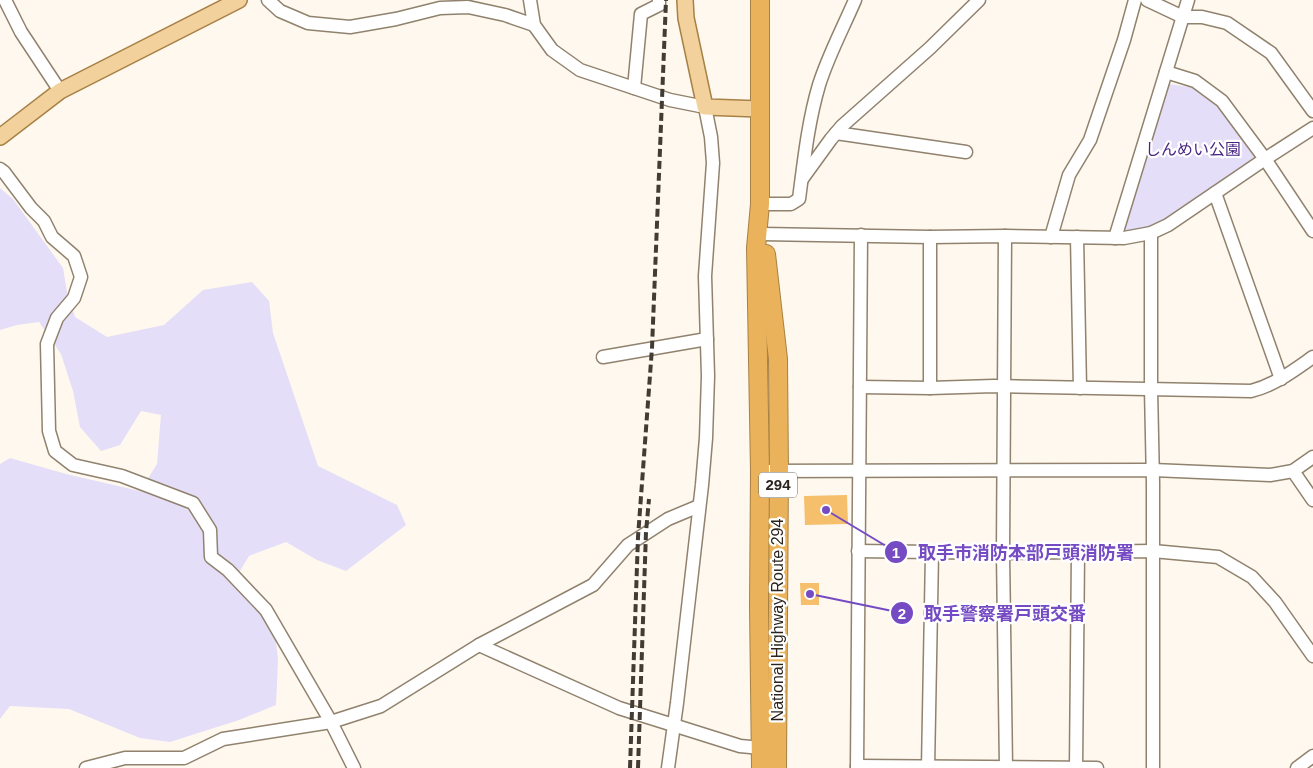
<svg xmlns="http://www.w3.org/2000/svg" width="1313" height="768" viewBox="0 0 1313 768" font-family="Arial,'Noto Sans JP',sans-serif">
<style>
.green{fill:#e4def9}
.building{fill:#f5bf6b}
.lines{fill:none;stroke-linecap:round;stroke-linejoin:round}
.minor-casing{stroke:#90826d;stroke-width:15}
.major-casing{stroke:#a78145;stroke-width:18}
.highway-casing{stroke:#a78145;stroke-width:20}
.minor{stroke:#fff;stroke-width:12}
.major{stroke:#f2d19c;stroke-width:15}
.highway{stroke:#eab25a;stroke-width:18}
.rail{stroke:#423c34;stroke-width:4;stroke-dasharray:8 4;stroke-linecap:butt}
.labels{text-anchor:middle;stroke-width:4.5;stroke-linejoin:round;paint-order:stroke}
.shield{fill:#fff;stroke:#6b6661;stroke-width:1}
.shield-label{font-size:15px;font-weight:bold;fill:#2b251d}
.park-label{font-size:16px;fill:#4a2684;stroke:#fff}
.street-label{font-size:16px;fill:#2b251d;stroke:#fff}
.leader{fill:none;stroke:#754bc3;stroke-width:2}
.callout-dot{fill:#754bc3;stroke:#fff;stroke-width:2}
.mark-label{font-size:15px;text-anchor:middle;font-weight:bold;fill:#fff}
.callout-label{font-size:18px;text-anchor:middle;font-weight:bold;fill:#754bc3;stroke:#fff;stroke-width:4.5;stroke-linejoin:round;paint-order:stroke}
</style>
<rect width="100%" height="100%" fill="#fff8ef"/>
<g class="green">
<path d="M1162,83l35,5 27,25 41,46 -97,66 -53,13z"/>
<path d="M0,188l13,11 50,69 4,24 8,25 32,20 57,-12 39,-35 49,-8 17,19 4,32 45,133 79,39 9,20 -60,46 -29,-11 -31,-18 -37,14 -17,28 42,40 4,36 -2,45 -37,15 -69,22 -30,-4 -71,-29 -59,-3 -10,13v-255l10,-6 56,16 74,17 17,-27 4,-49 -20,-4 -21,34 -19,6 -21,-24 -7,-36 -12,-37 -22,-32 -22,3 -17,5z"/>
</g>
<g class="building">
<path d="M847,495l1,29 -43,1 -1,-29z"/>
<path d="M800,583h19v22h-18z"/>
</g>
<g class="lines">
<g class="minor-casing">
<g id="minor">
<path d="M5,0l16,32 39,59"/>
<path d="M268,0l12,11 28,12 42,4 46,-8 44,-11 28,-1 37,8 29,10"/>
<path d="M530,0l4,25 18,25 28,20 54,18 7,-74 18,-9v-5"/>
<path d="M1147,0l36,17h19l25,6 44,30 42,58"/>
<path d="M1166,72l29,9 27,20 43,58 48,72"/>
<path d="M634,88l36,12 35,7 6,30 2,26 -8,113 3,100 -2,62 -4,47 -25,218 -9,65"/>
<path d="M836,133l130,19"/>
<path d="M0,169l4,3 27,36 13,13 8,16 22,19 7,21 -7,21 -17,20 -10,26 2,87 6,20 18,14 49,11 71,27 17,27 1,27 17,13 38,40 65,112 23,46"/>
<path d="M802,179l29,-40 11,-13 88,-78 49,-48"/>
<path d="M1215,193l66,186"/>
<path d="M760,204h31l8,-5c5,-38 9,-77 20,-114 9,-29 24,-57 36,-85"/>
<path d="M1151,233v156l2,94v285"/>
<path d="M757,234l173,3 75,-1 119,2 27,-5 17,-8 97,-66 48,-31"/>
<path d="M1005,236l-2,317 3,215"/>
<path d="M1051,237l18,-62 21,-35 34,-100 11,-40"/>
<path d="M1077,237l3,151"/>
<path d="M1115,238l73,-238"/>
<path d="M603,357l104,-18"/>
<path d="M860,387l70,1 64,-2 257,5c24,-6 42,-20 62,-34"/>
<path d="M930,388v-151"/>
<path d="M760,471l393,-1 117,5 23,-4 20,-14"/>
<path d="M1293,471l20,29"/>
<path d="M858,551l145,2 150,-2 65,6 34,20 23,25 38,54"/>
<path d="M479,645l140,63 121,38 21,2"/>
<path d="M857,766l240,2"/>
<path d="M86,768l39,-10h59l39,-19 108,-17 50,-16 98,-61 114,-60 35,-40 40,-26 31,-13"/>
<path d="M857,768l4,-533"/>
<path d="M928,768l4,-215"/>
<path d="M1076,768l2,-216"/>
<path d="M1297,768l16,-12"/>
</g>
</g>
<g class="major-casing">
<g id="major">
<path d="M685,0l1,18 19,89 55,2"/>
<path d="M0,137l60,-46 179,-91"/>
</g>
</g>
<g class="highway-casing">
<g id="highway">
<path d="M760,0v204l-4,44 4,223 -1,135 2,162"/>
<path d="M766,254l12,105 1,113 -2,296"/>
</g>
</g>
<use href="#minor" class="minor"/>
<use href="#major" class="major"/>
<use href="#highway" class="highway"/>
<g class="rail">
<path d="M630,768l8,-231 14,-189 14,-348"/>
<path d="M638,768l8,-236 3,-33"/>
</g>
</g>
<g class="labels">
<rect class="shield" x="759" y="472.5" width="38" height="25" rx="4"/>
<g class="shield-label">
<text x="778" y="490">294</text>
</g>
<g class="park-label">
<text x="1193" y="155">しんめい公園</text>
</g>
<g class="street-label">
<text transform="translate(777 620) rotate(-90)" y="6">National Highway Route 294</text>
</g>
</g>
<path class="leader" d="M826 510L896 552M810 594L902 613"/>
<g class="callout-dot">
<circle cx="826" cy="510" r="5"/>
<circle cx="810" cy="594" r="5"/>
<circle cx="896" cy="552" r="12"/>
<circle cx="902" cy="613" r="12"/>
</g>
<g class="mark-label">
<text x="896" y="558">1</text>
<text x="902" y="619">2</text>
</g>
<g class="callout-label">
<text x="1026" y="559">取手市消防本部戸頭消防署</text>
<text x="1005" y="620">取手警察署戸頭交番</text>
</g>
</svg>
